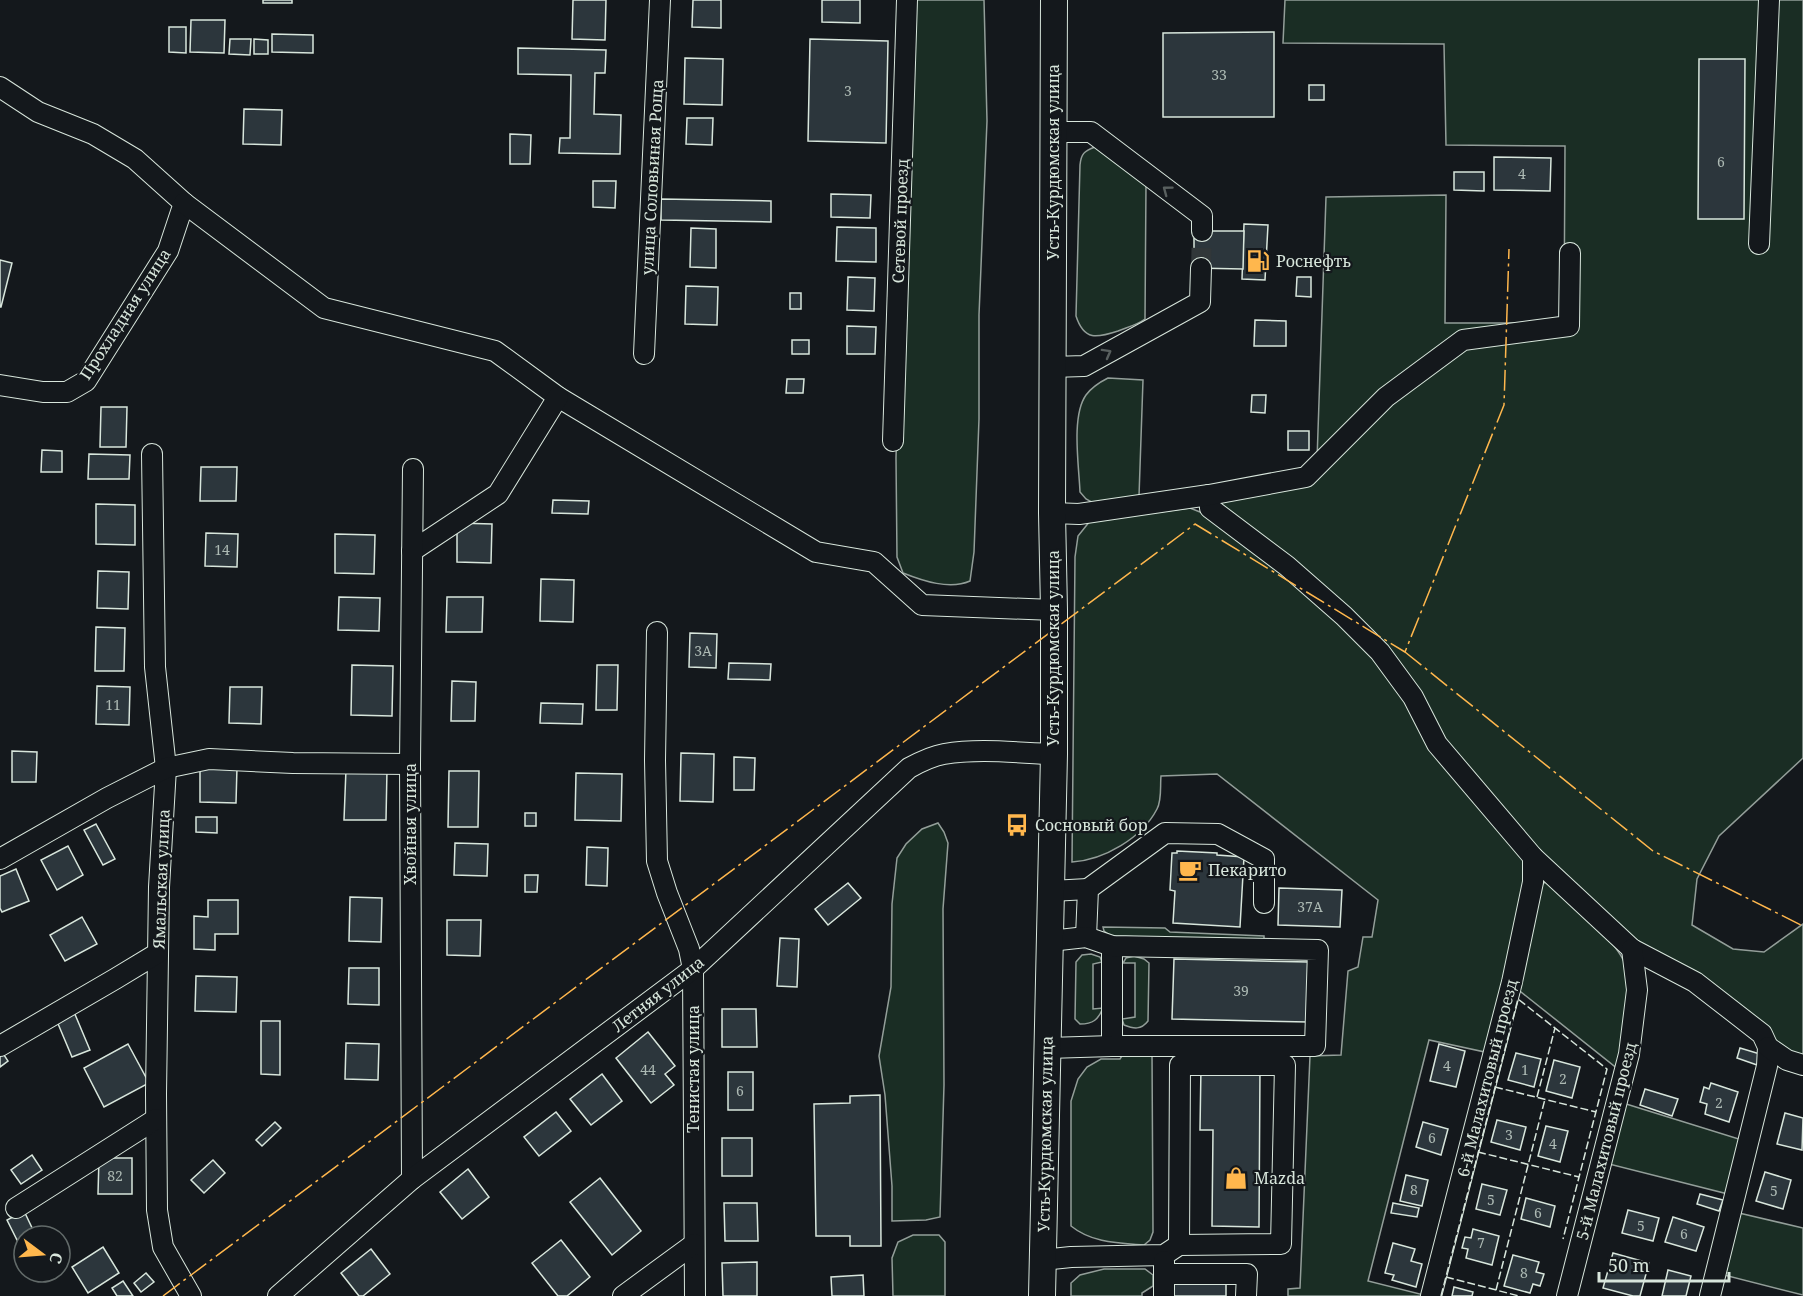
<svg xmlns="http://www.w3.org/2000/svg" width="1803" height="1296" viewBox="0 0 1803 1296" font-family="'Noto Serif',serif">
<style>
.green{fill:#1a2d24;stroke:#939e99;stroke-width:1.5}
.building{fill:#2c363c;stroke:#d8e6dc;stroke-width:1.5}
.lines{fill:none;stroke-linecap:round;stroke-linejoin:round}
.minor-tunnel{stroke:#313739;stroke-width:20;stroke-dasharray:20 10;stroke-linecap:butt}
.minor-casing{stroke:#d8e6dc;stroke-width:22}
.major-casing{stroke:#d8e6dc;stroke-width:28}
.minor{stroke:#14181c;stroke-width:20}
.major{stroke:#14181c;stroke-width:26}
.fence{stroke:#d8e6dc;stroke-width:1.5;stroke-dasharray:8 3;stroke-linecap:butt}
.power{stroke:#ffb74d;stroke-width:1.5;stroke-dasharray:21 4.5 3 4.5;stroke-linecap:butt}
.oneway{stroke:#59605f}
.labels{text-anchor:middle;stroke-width:4.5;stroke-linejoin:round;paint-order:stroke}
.number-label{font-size:14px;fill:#adbab4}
.street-label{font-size:16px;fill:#d8e6dc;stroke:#14181c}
.poi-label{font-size:16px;fill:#d8e6dc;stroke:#14181c;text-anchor:start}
</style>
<rect width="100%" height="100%" fill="#14181c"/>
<g class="green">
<path d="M909,0h75l3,121 -8,194v104l-5,133 -4,29c-20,9 -47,0 -67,-8l-6,-16 -1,-99z"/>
<path d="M1285,0h518v758l-84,78 -22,43 -5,46 41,24 31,3 39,-28v135l-15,-5 -152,-111 -97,-90 -94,-114 -28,-45 -194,-186 -2,-8 78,-25 18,-15 9,-263 120,-2 -1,128h119l1,-177 -119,-1 -2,-101 -161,-1z"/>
<path d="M1095,147l51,37 -1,135c-8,6 -17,8 -27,12 -21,7 -34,10 -42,-15l4,-151c1,-11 4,-14 15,-18z"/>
<path d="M1108,378l35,2 -4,116 -44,8 -9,-5 -6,-7c-1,-26 -9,-76 6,-97 6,-8 14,-13 22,-17z"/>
<path d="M1190,508l20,8 19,13 101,85 43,45 151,202 2,21 -20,94 -21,76 -56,-12 -61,241 56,14v1h-136v-7l12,-1 10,-232 31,-1 7,-84 10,-4 5,-30h9l6,-37 -161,-126 -56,2c-1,10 1,24 -4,33 -15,29 -53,51 -85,53l3,-305 3,-21 12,-15z"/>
<path d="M938,823l6,9 4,11 -5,66 1,176 -4,132 -14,3 -34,1v-35l-7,-91 -6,-39 12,-69 1,-83 5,-46 9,-14 16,-15z"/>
<path d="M1545,882l8,3c19,19 67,58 73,82 8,28 -4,73 -8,102l-102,-81 25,-102z"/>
<path d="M1103,927l62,1 5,4 94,4v5l-153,-5 -7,-5z"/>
<path d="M1091,954l9,3 2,5 -9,2v45l10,-1c-5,12 -10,16 -23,16l-5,-5 1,-57 6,-7z"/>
<path d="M1134,956l10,3 5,4 -1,58c-7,9 -14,8 -24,4l-2,-6 13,-2v-54h-12l3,-5z"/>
<path d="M1125,1051l27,1 1,180 -3,8 -6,5c-26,-2 -52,-2 -73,-19v-125l7,-22 9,-12 14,-8h19z"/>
<path d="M1623,1103l119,37 -14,54 -119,-30z"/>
<path d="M1739,1213l64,15v67l-79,-20z"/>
<path d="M913,1235h26l6,7v54h-52l-1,-38 6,-16z"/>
<path d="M1104,1269h41l8,6v11l-11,7v3h-71v-13l9,-8z"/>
</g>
<g class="building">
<rect x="263" y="0" width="29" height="3"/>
<path d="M573,0h33l-1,40 -33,-1z"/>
<path d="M693,0h28v28l-29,-1z"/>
<path d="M822,0h38v23l-38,-1z"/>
<path d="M191,20h34l-1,33 -34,-1z"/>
<path d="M169,27h17v26l-17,-1z"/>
<path d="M1274,32v85h-111v-84z"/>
<path d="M272,34l41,1v18l-41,-1z"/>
<path d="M230,39h21l-1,16 -21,-1z"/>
<path d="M254,39l14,1v14h-14z"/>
<path d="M810,39l78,2 -2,102 -78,-2z"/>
<path d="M518,48l88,2 -1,23h-10l-1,41 27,1 -1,39 -61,-1 1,-15h10l1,-63 -53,-1z"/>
<path d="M685,58l38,1 -1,46 -38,-1z"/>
<path d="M1699,59h46l-1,160h-46z"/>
<rect x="1309" y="85" width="15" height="15"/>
<path d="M244,109l38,1 -1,35 -38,-1z"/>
<path d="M687,118h26l-1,27 -26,-1z"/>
<path d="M510,134l21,1 -1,29h-20z"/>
<path d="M1494,157l57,1 -1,33 -56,-1z"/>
<path d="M1454,172h30v19l-30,-1z"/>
<path d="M593,181h23l-1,27 -22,-1z"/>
<path d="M831,194l40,1 -1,23 -39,-1z"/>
<path d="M661,199l110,2v21l-110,-2z"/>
<path d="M1244,224l24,1 -3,55 -23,-1z"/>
<path d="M837,227l39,1v34l-40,-1z"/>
<path d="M691,228l25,1v39l-26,-1z"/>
<path d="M1194,231h50l-1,38 -49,-1z"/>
<path d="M0,260l12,3 -11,44h-1z"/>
<path d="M848,277l27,1 -1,33 -27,-1z"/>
<path d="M1297,277h14v20l-15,-1z"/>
<path d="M686,286l32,1 -1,38 -32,-1z"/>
<rect x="790" y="293" width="11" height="16"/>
<path d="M1255,320l31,1v25h-32z"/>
<path d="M847,326l29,1 -1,27h-28z"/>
<rect x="792" y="340" width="17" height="14"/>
<path d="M787,379h17l-1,14h-17z"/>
<path d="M1252,395h14l-1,18 -14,-1z"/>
<path d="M101,407h26l-1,40h-26z"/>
<rect x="1288" y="431" width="21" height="19"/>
<path d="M42,450l20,1v21h-21z"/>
<path d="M89,454l41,1 -1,24h-41z"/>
<path d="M201,467h36l-1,34h-36z"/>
<path d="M553,500l36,1 -1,13 -36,-1z"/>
<path d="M96,504l39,1v40l-39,-1z"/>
<path d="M457,523l35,1 -1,39 -34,-1z"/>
<path d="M206,533l32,1 -1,33 -32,-1z"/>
<path d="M335,534l40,1 -1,39 -39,-1z"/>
<path d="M98,571l31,1 -1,37 -31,-1z"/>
<path d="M541,579l33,1 -1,42 -33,-1z"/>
<path d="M339,597l41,1 -1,33 -41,-1z"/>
<path d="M447,597h36l-1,35h-36z"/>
<path d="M96,627l29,1 -1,43h-29z"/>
<path d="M690,633l27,1 -1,34 -27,-1z"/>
<path d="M729,663l42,1 -1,16 -42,-1z"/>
<path d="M352,665l41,1 -1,50 -41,-1z"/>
<path d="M597,665h21l-1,45h-21z"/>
<path d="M452,681l24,1 -1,39h-24z"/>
<path d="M97,686l33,1 -1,38 -33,-1z"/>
<path d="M230,687h32l-1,37 -32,-1z"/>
<path d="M541,703l42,1 -1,20 -42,-1z"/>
<path d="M12,751l25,1 -1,30h-24z"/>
<path d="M681,753l33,1 -1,48 -33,-1z"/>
<path d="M734,757l21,1 -1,32h-20z"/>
<path d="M200,767h37l-1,36 -36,-1z"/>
<path d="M346,769h41l-1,51h-42z"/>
<path d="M449,771h30l-1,56h-30z"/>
<path d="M576,773l46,1 -1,47 -46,-1z"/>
<rect x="525" y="813" width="11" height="13"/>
<path d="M196,817h21v16l-21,-1z"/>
<path d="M96,824l19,35 -12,6 -19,-35z"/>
<path d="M455,843l33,1 -1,32 -33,-1z"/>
<path d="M68,846l15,29 -26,15 -16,-30z"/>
<path d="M587,847l21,1 -1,38 -21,-1z"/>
<path d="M1177,851l40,2v2l27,2 -4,70 -67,-4 2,-32 -5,-1 2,-37h5z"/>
<path d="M16,869l13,32 -27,11 -2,-4v-32z"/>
<path d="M525,875h13l-1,17h-12z"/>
<path d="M848,883l13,15 -33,27 -13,-16z"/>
<path d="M1279,888l63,2 -2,37 -62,-2z"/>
<path d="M350,897l32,1 -1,44 -32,-1z"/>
<path d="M208,900h30v34h-23v16l-21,-1v-33l14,1z"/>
<path d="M82,917l15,27 -32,17 -15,-26z"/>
<path d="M447,920h34l-1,36 -33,-1z"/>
<path d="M780,938l19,1 -2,48 -20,-1z"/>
<path d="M1174,959l135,3 -1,60 -136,-3z"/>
<path d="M349,968h30v37l-31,-1z"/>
<path d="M196,976l41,1 -1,35 -41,-1z"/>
<path d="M722,1009h34l1,38h-35z"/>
<path d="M74,1012l16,38 -18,7 -16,-38z"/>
<path d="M261,1021h19v54l-19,-1z"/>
<path d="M648,1032l27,34 -10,8 9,11 -23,18 -35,-45z"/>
<path d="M346,1043l33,1 -1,36 -33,-1z"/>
<path d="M128,1044l21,39 -45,24 -20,-39z"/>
<path d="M1439,1044l26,7 -9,36 -26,-6z"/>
<path d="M1740,1048l20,6 -3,11 -20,-7z"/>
<path d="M0,1049l8,12 -8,6z"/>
<path d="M1516,1053l25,6 -7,28 -26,-7z"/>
<path d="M1554,1060l26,7 -8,31 -26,-7z"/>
<path d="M1201,1066h59l-1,161 -47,-1 1,-96h-13z"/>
<rect x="728" y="1072" width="25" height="38"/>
<path d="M602,1074l20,27 -31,24 -21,-26z"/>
<path d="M1711,1083l27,9 -9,30 -24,-8 2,-10 -7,-2 4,-15 5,2z"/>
<path d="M1645,1089l33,10 -6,17 -32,-11z"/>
<path d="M880,1095l1,151h-31v-10h-34l-2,-132 36,-1v-7z"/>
<path d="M556,1112l15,19 -32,25 -15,-19z"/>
<path d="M1785,1113l18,5 -1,32 -25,-6z"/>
<path d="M1497,1120l29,7 -6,23 -29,-8z"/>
<path d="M275,1122l6,6 -19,18 -6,-6z"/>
<path d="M1423,1122l25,7 -7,26 -25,-8z"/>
<path d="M1546,1126l22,5 -8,31 -22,-6z"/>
<rect x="722" y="1138" width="30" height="38"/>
<path d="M32,1155l10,15 -21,14 -10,-14z"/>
<path d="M99,1158h33v36h-34z"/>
<path d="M213,1160l12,13 -21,20 -13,-13z"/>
<path d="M468,1169l21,28 -27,22 -22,-27z"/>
<path d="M1765,1172l26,8 -8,29 -27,-8z"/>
<path d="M1406,1175l22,5 -6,26 -22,-5z"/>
<path d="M600,1178l41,53 -29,24 -42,-53z"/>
<path d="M1482,1184l25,6 -7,25 -24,-6z"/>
<path d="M1700,1194l23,6 -4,11 -22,-7z"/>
<path d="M1526,1198l29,8 -5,21 -29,-8z"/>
<path d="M724,1203h33l1,38h-33z"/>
<path d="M1393,1203l26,5 -2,9 -26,-4z"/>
<path d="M1628,1210l31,8 -6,23 -31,-8z"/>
<path d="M24,1211l10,21 -17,8 -10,-20z"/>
<path d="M1673,1217l31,10 -8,24 -31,-9z"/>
<path d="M1473,1229l26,7 -7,29 -26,-7 2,-9 -6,-1 3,-11 6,1z"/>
<path d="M561,1240l29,37 -23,19h-9l-26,-33z"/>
<path d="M1393,1243l22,6 -4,12 11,3 -6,23 -24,-7 2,-5 -9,-2z"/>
<path d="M103,1247l16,26 -31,20 -16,-26z"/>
<path d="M371,1249l19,25 -27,22h-4l-18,-23z"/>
<path d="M1613,1253l36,10 -9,33h-7l-30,-8z"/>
<path d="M1513,1255l26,7 -3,10 8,2 -4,12 -7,-2 -3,9 -26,-7z"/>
<path d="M757,1262v34h-34l-1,-33z"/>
<path d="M1668,1270l23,6 -5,20h-24z"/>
<path d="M146,1273l8,9 -13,10 -7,-9z"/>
<path d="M863,1275l1,21h-32l-1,-19z"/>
<rect x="1172" y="1279" width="54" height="17"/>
<path d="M123,1281l10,15h-16l-5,-8z"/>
<path d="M1454,1287l19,5 -1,4h-20z"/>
</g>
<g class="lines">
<path class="minor-tunnel" d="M1201,268l1,-37"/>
<g class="minor-casing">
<g id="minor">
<path d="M0,87l38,25 55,22 42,25 49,44 -16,48 -82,130 -19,11h-24l-43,-7"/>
<path d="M1054,132h37l111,84v15"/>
<path d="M184,203l140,105 171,43 63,46 258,155 58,10 48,43 132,5"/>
<path d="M1759,244l10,-244"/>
<path d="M644,354l16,-354"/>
<path d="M1052,367l32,-1 116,-64 1,-34"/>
<path d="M893,441l14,-441"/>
<path d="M152,454l3,213 11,101 -7,119 -3,207 1,116 6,37 28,49"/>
<path d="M1209,495l1,13 77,58 57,50 36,36 33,45 24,47 96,113 99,92 63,33 67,52 6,13 -1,19 -57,230"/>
<path d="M1052,513l27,1 130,-19 97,-18 80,-80 77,-57 106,-14 1,-73"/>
<path d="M412,551l86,-57 60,-97"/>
<path d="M657,632l-2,128 2,101 10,32 22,56 4,20 2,327"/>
<path d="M0,859l107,-61 59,-30 43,-9 84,4 117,1"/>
<path d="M1051,891l37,-2"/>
<path d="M1086,937l2,-48 77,-56 53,1 46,25v44"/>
<path d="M1112,946v100"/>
<path d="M0,1046l115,-67 43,-26"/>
<path d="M1768,1047l19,13 16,5"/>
<path d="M1048,1048l64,-2h203l3,-96 -206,-4 -26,-9 -36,4"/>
<path d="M412,1179l-2,-415 3,-295"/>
<path d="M16,1208l140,-89"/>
<path d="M1042,1260l29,-3 93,-2 15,-10 102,-1 4,-179h-105l-1,180"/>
<path d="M1164,1274h83l-1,22"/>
<path d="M278,1296l134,-117 281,-210 216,-201c11,-6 23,-12 35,-14 36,-6 74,-1 110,0"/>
<path d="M623,1296l71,-52"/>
<path d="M1164,1296v-35"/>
<path d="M1431,1296l81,-314 21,-100v-25"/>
<path d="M1567,1296l62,-242 8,-64 -5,-41"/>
</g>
</g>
<g class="major-casing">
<path id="major" d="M1042,1296l12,-542v-144l-2,-97 2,-513"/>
</g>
<use href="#minor" class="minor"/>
<use href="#major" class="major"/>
<g class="fence">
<path d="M1495,1087l101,25"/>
<path d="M1537,1097l18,-69"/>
<path d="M1478,1152l101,25"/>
<path d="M1446,1277l73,19"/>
<path d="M1496,1290l49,-191"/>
<path d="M1441,1296l77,-297 89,70 -44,170"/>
</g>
<g class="power">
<path d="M1405,652l248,199 150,75"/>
<path d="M163,1296l1032,-772 210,128 99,-247 5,-156"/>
</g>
</g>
<defs><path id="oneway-chevron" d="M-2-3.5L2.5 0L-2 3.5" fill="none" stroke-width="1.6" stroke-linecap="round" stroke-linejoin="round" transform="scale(1.5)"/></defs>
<g class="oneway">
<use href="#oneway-chevron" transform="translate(1167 190) rotate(-143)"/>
<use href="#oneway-chevron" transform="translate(1107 353) rotate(-29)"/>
</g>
<defs>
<g id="fuel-bare" transform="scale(1.8)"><path d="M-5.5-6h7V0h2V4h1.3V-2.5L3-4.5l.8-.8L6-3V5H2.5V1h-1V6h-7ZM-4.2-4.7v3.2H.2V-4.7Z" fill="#ffb74d" stroke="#14181c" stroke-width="2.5" paint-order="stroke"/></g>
<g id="bus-bare" transform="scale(1.8)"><path d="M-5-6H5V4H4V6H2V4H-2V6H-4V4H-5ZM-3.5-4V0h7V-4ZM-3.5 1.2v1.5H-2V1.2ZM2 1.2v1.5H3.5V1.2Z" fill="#ffb74d" stroke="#14181c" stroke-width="2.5" paint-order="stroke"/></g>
<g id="cafe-bare" transform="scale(1.8)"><path d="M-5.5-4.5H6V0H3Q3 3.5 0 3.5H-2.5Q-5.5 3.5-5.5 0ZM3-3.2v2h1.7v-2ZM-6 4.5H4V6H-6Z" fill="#ffb74d" stroke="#14181c" stroke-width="2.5" paint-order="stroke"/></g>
<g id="shop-bare" transform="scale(1.8)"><path d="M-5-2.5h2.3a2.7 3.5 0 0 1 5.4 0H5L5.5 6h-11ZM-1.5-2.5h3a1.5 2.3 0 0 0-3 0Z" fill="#ffb74d" stroke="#14181c" stroke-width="2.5" paint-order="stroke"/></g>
</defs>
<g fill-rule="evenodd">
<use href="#fuel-bare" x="1258" y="261"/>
<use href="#bus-bare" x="1017" y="825"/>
<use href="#cafe-bare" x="1190" y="870"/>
<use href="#shop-bare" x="1236" y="1178"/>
</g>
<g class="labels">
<g class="number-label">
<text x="1219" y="80">33</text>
<text x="848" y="96">3</text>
<text x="1721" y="167">6</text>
<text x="1522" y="179">4</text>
<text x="222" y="555">14</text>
<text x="703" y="656">3А</text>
<text x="113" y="710">11</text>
<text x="1310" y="912">37А</text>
<text x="1241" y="996">39</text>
<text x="1447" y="1071">4</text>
<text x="648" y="1075">44</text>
<text x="1525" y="1075">1</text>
<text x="1563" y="1084">2</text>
<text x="740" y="1096">6</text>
<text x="1719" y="1108">2</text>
<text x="1509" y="1140">3</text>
<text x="1432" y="1143">6</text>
<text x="1553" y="1149">4</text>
<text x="115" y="1181">82</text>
<text x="1414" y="1195">8</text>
<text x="1774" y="1196">5</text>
<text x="1491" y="1205">5</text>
<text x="1538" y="1218">6</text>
<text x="1641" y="1231">5</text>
<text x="1684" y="1239">6</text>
<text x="1481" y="1248">7</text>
<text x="1524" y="1278">8</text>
</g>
<g class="street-label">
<text transform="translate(1053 162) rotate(-90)" y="6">Усть-Курдюмская улица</text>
<text transform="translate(652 177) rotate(-87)" y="6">улица Соловьиная Роща</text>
<text transform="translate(900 221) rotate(-88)" y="6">Сетевой проезд</text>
<text transform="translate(125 314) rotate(-57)" y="6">Прохладная улица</text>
<text transform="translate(1053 648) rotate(-90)" y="6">Усть-Курдюмская улица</text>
<text transform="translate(410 824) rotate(-90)" y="6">Хвойная улица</text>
<text transform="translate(161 879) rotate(-88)" y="6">Ямальская улица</text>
<text transform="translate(658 994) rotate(-38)" y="6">Летняя улица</text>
<text transform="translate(693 1069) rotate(-90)" y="6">Тенистая улица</text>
<text transform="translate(1487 1078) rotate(-76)" y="6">6-й Малахитовый проезд</text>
<text transform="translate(1045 1134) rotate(-89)" y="6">Усть-Курдюмская улица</text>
<text transform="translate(1606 1141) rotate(-76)" y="6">5-й Малахитовый проезд</text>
</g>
<g class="poi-label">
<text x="1276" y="267">Роснефть</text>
<text x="1035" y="831">Сосновый бор</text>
<text x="1208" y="876">Пекарито</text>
<text x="1254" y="1184">Mazda</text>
</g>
</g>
<g transform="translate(42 1254) rotate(106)"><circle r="28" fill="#14181c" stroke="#626a69" stroke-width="1.5"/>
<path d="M0-4.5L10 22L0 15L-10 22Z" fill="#ffb74d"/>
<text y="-9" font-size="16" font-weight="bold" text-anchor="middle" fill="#d8e6dc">С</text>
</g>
<path d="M1599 1272v9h130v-9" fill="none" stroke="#d8e6dc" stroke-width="3"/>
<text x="1608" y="1272" font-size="18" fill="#d8e6dc" stroke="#14181c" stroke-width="4.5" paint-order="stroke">50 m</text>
</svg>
